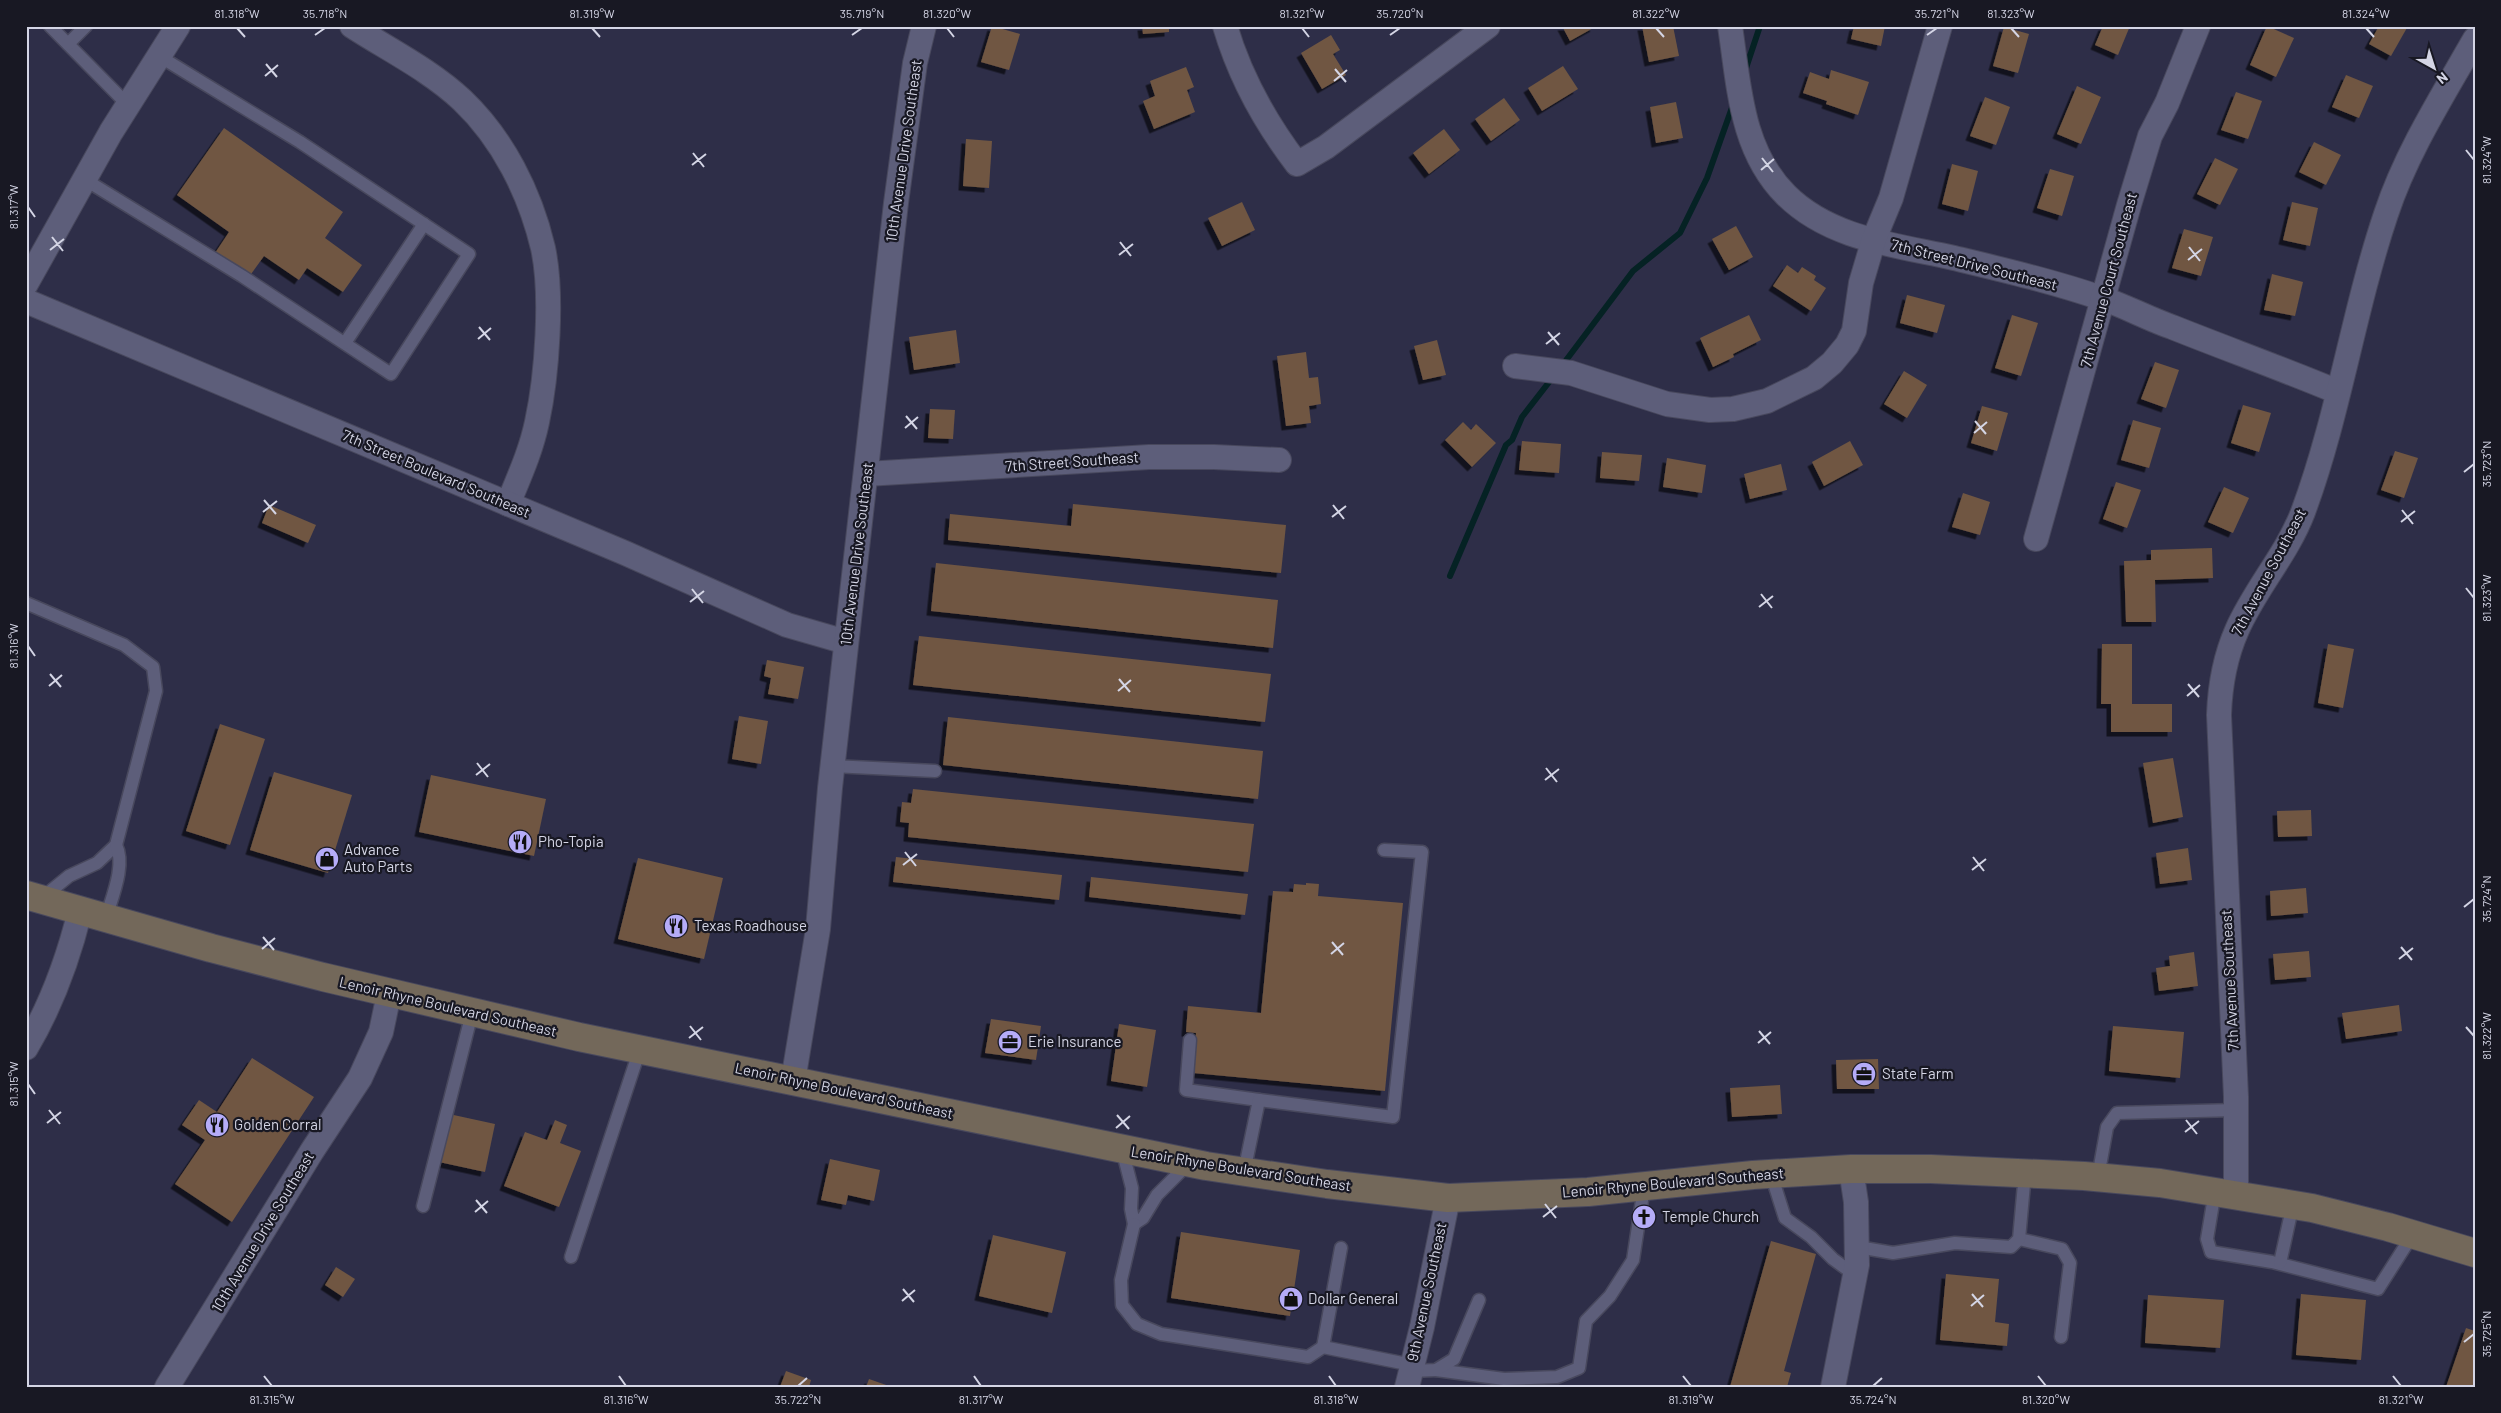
<svg xmlns="http://www.w3.org/2000/svg" width="2501" height="1413" viewBox="0 0 2501 1413" font-family="Barlow,sans-serif">
<style>
.lines{fill:none;stroke-linecap:round;stroke-linejoin:round}
.stream{stroke:#052224;stroke-width:6}
.building{fill:#6f5642;filter:url(#shadow)}
.lane-casing{stroke:#48485d;stroke-width:15}
.street-casing{stroke:#48485d;stroke-width:26}
.secondary-casing{stroke:#48485d;stroke-width:30}
.lane{stroke:#5d5e7a;stroke-width:12}
.street{stroke:#5d5e7a;stroke-width:24}
.secondary{stroke:#73685a;stroke-width:28}
.ticks{fill:none;stroke:#d4d5e5;stroke-width:2}
.labels{text-anchor:middle;stroke-width:4.5;stroke-linejoin:round;paint-order:stroke}
.street-label{font-size:15px;fill:#d4d5e5;stroke:#181823}
.poi-label{font-size:15px;fill:#d4d5e5;stroke:#181823;text-anchor:start}
.neatline{fill:none;stroke:#d4d5e5;stroke-width:2}
.ticks-label{font-size:12px;text-anchor:middle;fill:#d4d5e5}
</style>
<defs>
<filter id="shadow"><feDropShadow dx="-4.5" dy="4.5" stdDeviation="0" flood-color="#0009"/></filter>
</defs>
<rect width="100%" height="100%" fill="#2e2e48"/>
<g class="lines">
<g class="stream">
<path d="M1745,71l15,-45"/>
<path d="M1561,367l72,-96 47,-38 27,-55 27,-76"/>
<path d="M1450,576l56,-131 6,-5 10,-23 31,-40"/>
</g>
</g>
<g class="building">
<path d="M992,26l28,8 -11,36 -28,-8z"/>
<path d="M1142,26h27v6l-26,2z"/>
<path d="M1562,26h32l1,1 -25,14z"/>
<path d="M1642,26h31l6,30 -30,6z"/>
<path d="M1854,26h31l-4,20 -30,-7z"/>
<path d="M2103,26h27l-12,29 -23,-10z"/>
<path d="M2267,26l27,12 -18,39 -26,-12z"/>
<path d="M2379,26h29l-17,30 -22,-12z"/>
<path d="M2004,27l25,7 -11,39 -25,-7z"/>
<path d="M1331,35l9,15 -7,4 13,21 -24,14 -21,-36z"/>
<path d="M1563,66l15,23 -36,22 -14,-23z"/>
<path d="M1186,67l8,20 -7,3 8,22 -41,17 -11,-28 12,-5 -5,-15z"/>
<path d="M1831,70l38,12 -11,33 -32,-11 1,-3 -24,-8 7,-21 19,7z"/>
<path d="M2346,75l27,11 -14,32 -27,-11z"/>
<path d="M2077,86l24,11 -20,47 -24,-10z"/>
<path d="M2236,92l26,9 -14,38 -27,-9z"/>
<path d="M1985,97l25,10 -14,38 -26,-9z"/>
<path d="M1504,98l16,22 -29,21 -16,-22z"/>
<path d="M1676,102l7,36 -27,5 -6,-36z"/>
<path d="M224,128l119,84 -18,26 37,27 -19,27 -36,-24 -8,12 -35,-24 -15,21 -34,-24 14,-21 -52,-37z"/>
<path d="M1444,129l16,21 -31,24 -16,-21z"/>
<path d="M966,139l26,2 -3,47 -26,-2z"/>
<path d="M2314,142l27,13 -15,30 -27,-13z"/>
<path d="M2215,158l23,11 -18,36 -23,-11z"/>
<path d="M1952,164l26,7 -10,40 -26,-7z"/>
<path d="M2050,169l24,7 -12,40 -25,-8z"/>
<path d="M1242,202l13,28 -33,16 -14,-28z"/>
<path d="M2292,202l26,6 -8,38 -27,-6z"/>
<path d="M1736,226l17,31 -24,13 -17,-31z"/>
<path d="M2184,229l29,8 -12,39 -29,-8z"/>
<path d="M1787,265l11,8 4,-6 14,9 -2,4 12,8 -15,23 -38,-25z"/>
<path d="M2272,274l31,8 -8,34 -31,-6z"/>
<path d="M1907,295l38,10 -8,28 -37,-10z"/>
<path d="M1749,315l12,25 -28,14 1,3 -21,10 -13,-29z"/>
<path d="M2012,315l26,8 -17,53 -26,-8z"/>
<path d="M956,330l4,33 -46,7 -5,-33z"/>
<path d="M1437,340l9,35 -23,5 -9,-34z"/>
<path d="M1306,352l3,26 9,-1 3,27 -12,2 2,17 -25,3 -9,-70z"/>
<path d="M2155,362l24,8 -13,38 -25,-9z"/>
<path d="M1904,371l23,14 -20,33 -23,-14z"/>
<path d="M2243,405l28,8 -12,39 -28,-9z"/>
<path d="M1982,406l26,7 -11,38 -26,-8z"/>
<path d="M930,409l25,1 -2,29 -25,-1z"/>
<path d="M2133,420l28,8 -12,40 -28,-8z"/>
<path d="M1463,422l8,8 5,-6 20,19 -24,24 -27,-27z"/>
<path d="M1522,441l39,3 -2,29 -40,-3z"/>
<path d="M1850,441l13,24 -39,21 -12,-24z"/>
<path d="M2395,451l23,7 -14,40 -23,-8z"/>
<path d="M1602,452l40,3 -3,26 -39,-3z"/>
<path d="M1667,458l39,7 -4,28 -39,-6z"/>
<path d="M1781,464l6,26 -37,9 -6,-25z"/>
<path d="M2116,482l25,8 -14,38 -24,-9z"/>
<path d="M2224,487l25,11 -16,35 -25,-11z"/>
<path d="M1963,493l27,9 -10,33 -28,-8z"/>
<path d="M1073,504l213,21 -5,48 -333,-33 2,-26 121,12z"/>
<path d="M269,505l47,20 -8,18 -46,-20z"/>
<path d="M2212,548l1,30 -58,2 1,42h-30l-2,-61 27,-1v-10z"/>
<path d="M936,563l342,37 -5,48 -342,-37z"/>
<path d="M919,636l352,38 -6,48 -352,-37z"/>
<path d="M2102,644h30v60h40v28h-61v-28h-10z"/>
<path d="M2328,644l26,5 -11,59 -25,-5z"/>
<path d="M767,660l37,7 -6,32 -30,-5 3,-16 -7,-2z"/>
<path d="M739,716l29,5 -7,43 -29,-5z"/>
<path d="M948,717l315,34 -5,48 -315,-34z"/>
<path d="M220,724l45,15 -35,106 -44,-14z"/>
<path d="M2173,758l10,59 -30,6 -10,-60z"/>
<path d="M274,772l78,23 -24,78 -78,-23z"/>
<path d="M431,775l115,24 -12,57 -115,-24z"/>
<path d="M913,789l341,35 -6,48 -340,-35 1,-14 -9,-1 2,-20 9,1z"/>
<path d="M2311,810l1,26 -34,1 -1,-26z"/>
<path d="M2188,848l4,32 -32,4 -4,-31z"/>
<path d="M896,857l166,18 -3,25 -166,-18z"/>
<path d="M638,858l85,20 -19,81 -86,-20z"/>
<path d="M1091,877l157,17 -3,21 -156,-18z"/>
<path d="M1306,883l13,1 -1,12 85,7 -18,188 -192,-18 3,-40 -10,-1 2,-26 73,7 12,-122 20,1 1,-8 12,1z"/>
<path d="M2306,888l2,25 -37,3 -1,-25z"/>
<path d="M2309,951l2,26 -36,3 -2,-26z"/>
<path d="M2194,952l4,34 -39,5 -3,-23 14,-2 -1,-10z"/>
<path d="M2399,1005l3,26 -56,8 -4,-26z"/>
<path d="M991,1019l50,7 -5,34 -51,-7z"/>
<path d="M1119,1024l37,6 -9,57 -36,-6z"/>
<path d="M2113,1026l71,6 -4,46 -71,-7z"/>
<path d="M252,1058l62,39 -82,125 -57,-38 30,-44 -23,-15 17,-25 18,12z"/>
<path d="M1878,1059l1,30h-42l-1,-29z"/>
<path d="M1780,1085l2,29 -50,3 -2,-29z"/>
<path d="M449,1114l46,10 -10,48 -46,-10z"/>
<path d="M555,1120l12,5 -7,18 21,8 -22,56 -55,-21 21,-54 22,8z"/>
<path d="M830,1159l50,11 -6,31 -26,-6 -2,10 -25,-5z"/>
<path d="M1181,1232l119,18 -10,66 -119,-18z"/>
<path d="M993,1235l73,17 -14,61 -73,-17z"/>
<path d="M1771,1241l45,13 -32,117 7,2 -4,14h-57z"/>
<path d="M336,1267l19,12 -12,18 -18,-12z"/>
<path d="M1946,1274l53,5 -4,43 14,2 -2,22 -67,-6z"/>
<path d="M2301,1294l65,6 -5,60 -65,-5z"/>
<path d="M2148,1295l76,5 -4,48 -75,-5z"/>
<path d="M2466,1328l9,3v56h-29z"/>
<path d="M786,1371l25,9 -2,7h-29z"/>
<path d="M869,1379l20,7v1h-23z"/>
</g>
<g class="lines">
<g class="lane-casing">
<g id="lane">
<path d="M50,26l78,79"/>
<path d="M68,44l18,-18"/>
<path d="M84,179l158,97 149,98 78,-120 -169,-112 -141,-86"/>
<path d="M345,343l79,-119"/>
<path d="M26,603l98,42 29,22 3,24 -40,154 -19,18 -28,13 -27,22"/>
<path d="M832,766l103,5"/>
<path d="M106,918c6,-21 20,-53 10,-73"/>
<path d="M1190,1040l-4,50 73,10"/>
<path d="M1122,1149l10,39 -1,21 3,15 9,-6 14,-23 32,-32"/>
<path d="M1244,1172l15,-72 134,17 29,-265 -38,-2"/>
<path d="M1771,1174l14,44 26,19 22,22 22,16"/>
<path d="M2098,1177l9,-50 10,-14 119,-3"/>
<path d="M2215,1191l-8,48 4,13 61,10 106,27 35,-55"/>
<path d="M423,1206l49,-193"/>
<path d="M1134,1224l-13,56 1,25 15,19 24,10 147,23 15,-10"/>
<path d="M2019,1239l43,10 8,14 -9,74"/>
<path d="M1858,1247l35,6 62,-10 56,4 8,-8 6,-66"/>
<path d="M1341,1248l-18,99 89,18"/>
<path d="M571,1257l69,-208"/>
<path d="M2280,1263l13,-59"/>
<path d="M1436,1370l68,9 53,-2 22,-9 7,-47 24,-25 23,-36 11,-73"/>
<path d="M1411,1371l25,-1 18,-11 25,-59"/>
</g>
</g>
<g class="street-casing">
<g id="street">
<path d="M352,26c37,24 78,44 110,74 41,39 68,93 81,148 10,46 4,128 -6,174 -6,29 -18,55 -29,82"/>
<path d="M1225,26c15,51 40,96 72,138l29,-17 162,-121"/>
<path d="M1730,26c9,60 11,124 56,169 44,44 110,50 168,63 50,12 101,24 150,41 23,8 45,20 68,28 55,22 111,42 166,65"/>
<path d="M26,284l85,-152 67,-106"/>
<path d="M26,301l599,252 162,72 59,17"/>
<path d="M1515,366l56,7 96,31 43,6 23,-1 34,-8 47,-23 18,-15 15,-18 7,-14 7,-48 13,-44 17,-41 49,-172"/>
<path d="M866,474l283,-17h65l65,3"/>
<path d="M2036,539l93,-334 21,-69 17,-33 31,-77"/>
<path d="M26,1048c26,-44 42,-88 54,-137"/>
<path d="M793,1081l25,-152 12,-141 66,-585 19,-140 9,-37"/>
<path d="M2236,1194v-97l-17,-382c1,-30 6,-58 18,-85 18,-41 50,-76 66,-118 36,-97 50,-200 83,-298 20,-61 57,-119 89,-175"/>
<path d="M167,1387l145,-236 48,-73 21,-46 8,-38"/>
<path d="M1407,1387l15,-60 26,-129"/>
<path d="M1833,1387l24,-122 -1,-63 -5,-33"/>
</g>
</g>
<g class="secondary-casing">
<path id="secondary" d="M26,895l185,53 112,29 256,60 627,129 121,18 121,14 140,-6 165,-17 98,-6h80l153,7 76,7 152,25 76,19 87,26"/>
</g>
<use href="#lane" class="lane"/>
<use href="#street" class="street"/>
<use href="#secondary" class="secondary"/>
</g>
<path class="ticks" d="M237,28l8,9M592,28l8,9M947,28l7,9M1302,28l7,9M1656,28l8,9M2011,28l8,9M2366,28l8,9M315,35l10,-7M852,35l10,-7M1390,35l10,-7M1927,35l10,-7M266,64l11,13M1335,69l11,13M265,76l13,-11M1334,81l13,-11M2466,150l8,10M693,153l11,14M1762,158l11,14M692,165l14,-11M1761,170l13,-11M28,207l7,10M52,237l11,14M1120,242l11,14M2189,247l11,14M50,250l14,-11M1119,255l14,-11M2188,260l14,-11M479,327l11,13M1548,332l11,13M478,339l13,-11M1546,344l14,-11M906,416l11,13M1975,421l11,13M905,428l13,-11M1974,433l13,-11M2464,472l10,-8M264,500l12,14M1333,505l11,14M2402,510l11,14M263,512l14,-11M1332,517l14,-11M2401,522l14,-11M2466,588l8,10M692,589l11,14M1761,594l11,14M690,602l14,-11M1759,607l14,-11M28,646l7,10M50,674l11,13M1119,679l11,13M2188,684l11,13M49,686l13,-11M1118,691l13,-11M2187,696l13,-11M477,763l11,14M1546,768l11,14M476,775l14,-11M1545,780l14,-11M905,852l11,14M1973,857l11,14M903,865l14,-11M1972,870l14,-11M2464,907l10,-8M263,937l11,13M1332,942l11,13M2401,947l11,13M262,949l13,-11M1331,954l13,-11M2399,959l14,-11M690,1026l11,14M2466,1027l8,9M1759,1031l11,13M689,1038l14,-11M1758,1043l13,-11M28,1084l7,10M49,1110l11,14M1117,1115l12,14M2186,1120l11,14M47,1123l14,-11M1116,1128l14,-12M2185,1132l14,-11M476,1200l11,13M1545,1204l11,14M475,1212l13,-11M1543,1217l14,-11M903,1289l11,13M1972,1294l11,13M902,1301l13,-11M1971,1306l13,-11M2464,1342l10,-8M264,1376l8,10M619,1376l7,10M974,1376l7,10M1329,1376l7,10M1683,1376l8,10M2038,1376l8,10M2393,1376l8,10M798,1386l9,-8M1873,1386l9,-8"/>
<defs>
<g id="restaurant-disc" transform="scale(1.25)"><circle r="9.5" fill="#b5acf8" stroke="#181823"/><path d="M-5-6h1v4h1v-4h1v4h1v-4h1v5L-1.5 .5V6h-2V.5L-5-1ZM5-6V6H3V1.5H1.5Q1.5-4 5-6Z" fill="#111"/></g>
<g id="shop-disc" transform="scale(1.25)"><circle r="9.5" fill="#b5acf8" stroke="#181823"/><path d="M-5-2.5h2.3a2.7 3.5 0 0 1 5.4 0H5L5.5 6h-11ZM-1.5-2.5h3a1.5 2.3 0 0 0-3 0Z" fill="#111"/></g>
<g id="office-disc" transform="scale(1.25)"><circle r="9.5" fill="#b5acf8" stroke="#181823"/><path d="M-6-3h4V-5.5h4V-3h4V5H-6ZM-1-4.5V-3h2v-1.5ZM-6 0V1H6V0Z" fill="#111"/></g>
<g id="church-disc" transform="scale(1.25)"><circle r="9.5" fill="#b5acf8" stroke="#181823"/><path d="M-1.2-6h2.4v3.5h3.3v2.4h-3.3V6h-2.4V-.1h-3.3v-2.4h3.3Z" fill="#111"/></g>
</defs>
<g fill-rule="evenodd">
<use href="#restaurant-disc" x="520" y="842"/>
<use href="#shop-disc" x="327" y="859"/>
<use href="#restaurant-disc" x="676" y="926"/>
<use href="#office-disc" x="1010" y="1042"/>
<use href="#office-disc" x="1864" y="1074"/>
<use href="#restaurant-disc" x="217" y="1125"/>
<use href="#church-disc" x="1644" y="1217"/>
<use href="#shop-disc" x="1291" y="1299"/>
</g>
<g class="labels">
<g class="street-label">
<text transform="translate(904 151) rotate(-82)" y="5">10th Avenue Drive Southeast</text>
<text transform="translate(1974 265) rotate(14)" y="5">7th Street Drive Southeast</text>
<text transform="translate(2109 280) rotate(-75)" y="5">7th Avenue Court Southeast</text>
<text transform="translate(1072 462) rotate(-4)" y="5">7th Street Southeast</text>
<text transform="translate(436 474) rotate(23)" y="5">7th Street Boulevard Southeast</text>
<text transform="translate(857 554) rotate(-83)" y="5">10th Avenue Drive Southeast</text>
<text transform="translate(2269 572) rotate(-62)" y="5">7th Avenue Southeast</text>
<text transform="translate(2230 980) rotate(-93)" y="5">7th Avenue Southeast</text>
<text transform="translate(448 1007) rotate(13)" y="5">Lenoir Rhyne Boulevard Southeast</text>
<text transform="translate(844 1091) rotate(12)" y="5">Lenoir Rhyne Boulevard Southeast</text>
<text transform="translate(1241 1169) rotate(9)" y="5">Lenoir Rhyne Boulevard Southeast</text>
<text transform="translate(1673 1183) rotate(-5)" y="5">Lenoir Rhyne Boulevard Southeast</text>
<text transform="translate(263 1232) rotate(-59)" y="5">10th Avenue Drive Southeast</text>
<text transform="translate(1427 1292) rotate(-78)" y="5">9th Avenue Southeast</text>
</g>
<g class="poi-label">
<text x="538" y="847">Pho-Topia</text>
<text x="344" y="855">Advance<tspan x="344" dy="17">Auto Parts</tspan></text>
<text x="694" y="931">Texas Roadhouse</text>
<text x="1028" y="1047">Erie Insurance</text>
<text x="1882" y="1079">State Farm</text>
<text x="234" y="1130">Golden Corral</text>
<text x="1662" y="1222">Temple Church</text>
<text x="1308" y="1304">Dollar General</text>
</g>
</g>
<rect width="2501" height="1413" fill="none" stroke="#181823" stroke-width="55"/>
<g transform="translate(2434 68) rotate(141)" stroke="#181823" stroke-width="4" paint-order="stroke">
<path d="M0-4L9 19L0 12L-9 19Z" fill="#d4d5e5"/>
<text y="-8" font-size="14" font-weight="bold" text-anchor="middle" fill="#d4d5e5">N</text>
</g>
<rect x="28" y="28" width="2446" height="1358" class="neatline"/>
<g class="ticks-label">
<text x="237" y="18">81.318°W</text>
<text x="325" y="18">35.718°N</text>
<text x="592" y="18">81.319°W</text>
<text x="862" y="18">35.719°N</text>
<text x="947" y="18">81.320°W</text>
<text x="1302" y="18">81.321°W</text>
<text x="1400" y="18">35.720°N</text>
<text x="1656" y="18">81.322°W</text>
<text x="1937" y="18">35.721°N</text>
<text x="2011" y="18">81.323°W</text>
<text x="2366" y="18">81.324°W</text>
<text transform="translate(2487 160) rotate(-90)" y="4">81.324°W</text>
<text transform="translate(14 207) rotate(-90)" y="4">81.317°W</text>
<text transform="translate(2487 464) rotate(-90)" y="4">35.723°N</text>
<text transform="translate(2487 598) rotate(-90)" y="4">81.323°W</text>
<text transform="translate(14 646) rotate(-90)" y="4">81.316°W</text>
<text transform="translate(2487 899) rotate(-90)" y="4">35.724°N</text>
<text transform="translate(2487 1036) rotate(-90)" y="4">81.322°W</text>
<text transform="translate(14 1084) rotate(-90)" y="4">81.315°W</text>
<text transform="translate(2487 1334) rotate(-90)" y="4">35.725°N</text>
<text x="272" y="1404">81.315°W</text>
<text x="626" y="1404">81.316°W</text>
<text x="798" y="1404">35.722°N</text>
<text x="981" y="1404">81.317°W</text>
<text x="1336" y="1404">81.318°W</text>
<text x="1691" y="1404">81.319°W</text>
<text x="1873" y="1404">35.724°N</text>
<text x="2046" y="1404">81.320°W</text>
<text x="2401" y="1404">81.321°W</text>
</g>
</svg>
